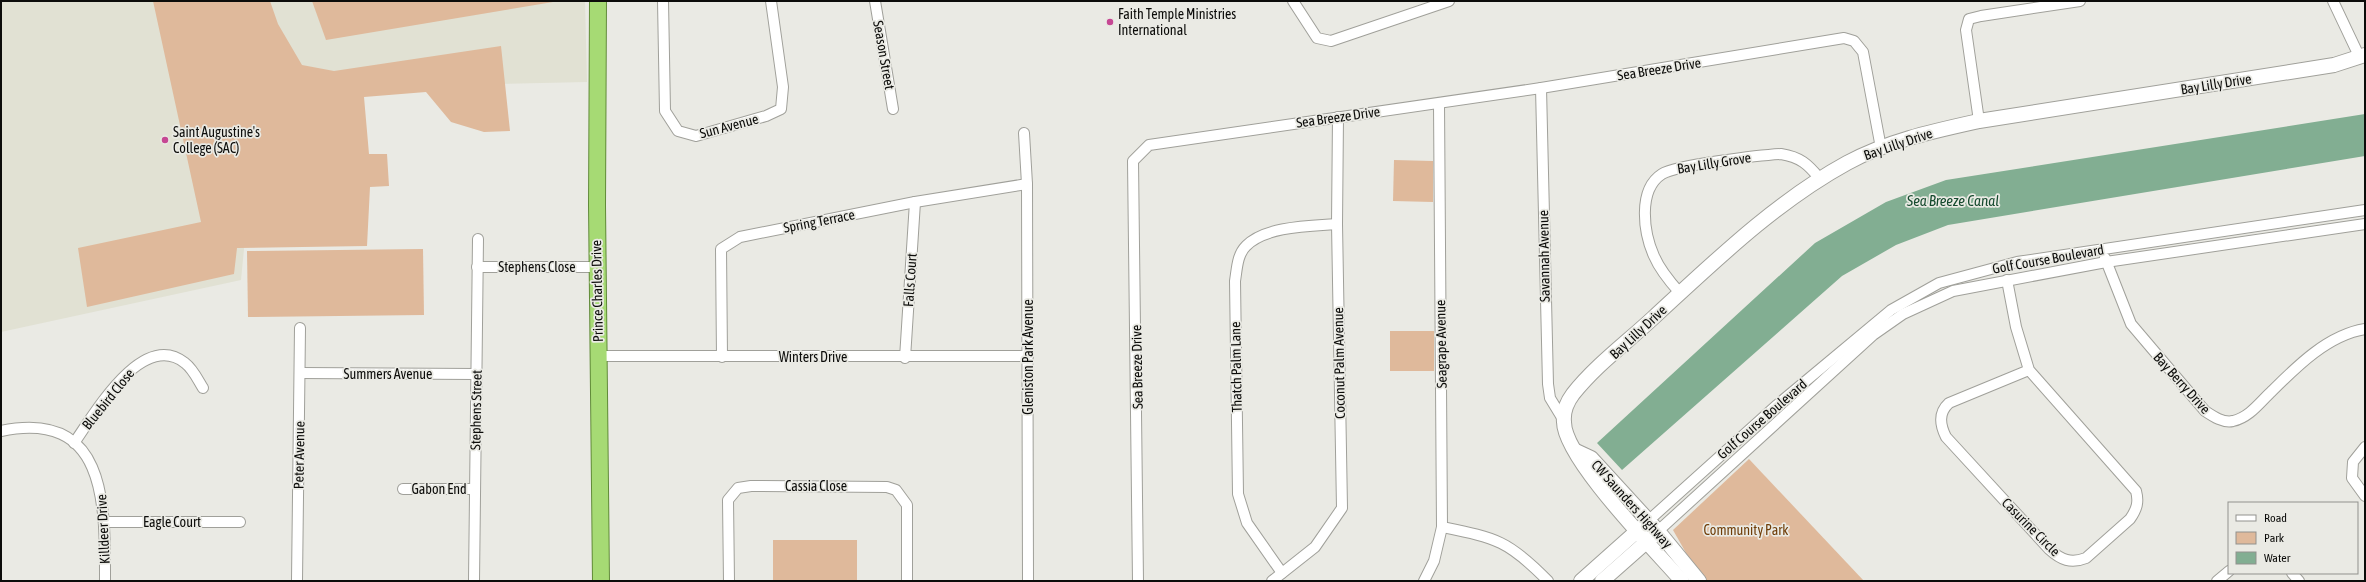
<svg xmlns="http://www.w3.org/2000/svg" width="2366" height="582" viewBox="0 0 2366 582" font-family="'Asap Condensed',sans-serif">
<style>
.built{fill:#e1e1d3}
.green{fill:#dfb99b}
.water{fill:#82ae92}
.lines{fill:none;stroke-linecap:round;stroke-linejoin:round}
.minor-casing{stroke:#a0a09a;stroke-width:12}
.secondary-casing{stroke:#a0a09a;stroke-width:16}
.trunk-casing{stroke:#618b39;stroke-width:18}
.minor{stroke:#fff;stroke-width:10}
.secondary{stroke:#fff;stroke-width:14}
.trunk{stroke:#a6da74;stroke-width:16}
.poi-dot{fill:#c64793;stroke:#eaeae4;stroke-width:1.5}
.labels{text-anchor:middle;stroke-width:3.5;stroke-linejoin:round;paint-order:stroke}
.poi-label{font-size:14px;fill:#0c0c0a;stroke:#eaeae4;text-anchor:start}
.street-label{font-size:14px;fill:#0c0c0a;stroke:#eaeae4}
.park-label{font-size:14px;fill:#6f3d08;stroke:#eaeae4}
.water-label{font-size:15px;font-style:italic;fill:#154a2e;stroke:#eaeae4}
</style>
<rect width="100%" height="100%" fill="#eaeae4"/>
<path class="built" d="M1,1h584l2,81 -266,6 -72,110 -8,82 -240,52z"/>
<g class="green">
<path d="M153,1h117l8,23 24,41 32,6 167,-25 9,85 -26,1 -33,-10 -25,-30 -62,5 5,57h18l2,32 -19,1 -3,59 -130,2 -3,26 -147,33 -9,-59 123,-26z"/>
<path d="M312,1h247l-233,39z"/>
<path d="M1394,160l39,1v41l-40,-1z"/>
<path d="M423,249l1,66 -176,2 -1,-66z"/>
<rect x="1390" y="331" width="44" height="40"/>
<path d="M1749,459l115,122h-157l-17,-21 -17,-30z"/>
<rect x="773" y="540" width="84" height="41"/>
</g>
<path class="water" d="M2365,114v42l-417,69 -52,20 -54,31 -220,194 -25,-27 218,-200 71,-41 60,-22z"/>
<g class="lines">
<g class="minor-casing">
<g id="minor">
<path d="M663,1l2,110 13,20 18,5 70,-20 15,-7 2,-22 -12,-86"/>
<path d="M875,1l18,108"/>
<path d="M1293,1l24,37 14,3 118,-40"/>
<path d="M2333,1l27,57"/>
<path d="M1541,88l7,296 2,14 14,23"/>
<path d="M1979,121l-13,-91 3,-11 12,-3 99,-15"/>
<path d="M1024,133l3,51 1,397"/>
<path d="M2105,258l26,66 74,87c9,6 18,12 28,10 17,-4 27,-19 39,-30 25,-25 56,-56 93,-62"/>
<path d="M477,267h120"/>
<path d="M2007,280l9,47 13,43 107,121c3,11 1,18 -6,28l-44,39c-15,6 -25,2 -37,-9l-103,-112c-6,-12 -8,-24 3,-34l80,-33"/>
<path d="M1680,293c-10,-11 -20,-23 -26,-37 -10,-22 -17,-66 8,-82 14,-9 100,-19 119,-20 19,3 27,10 39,25"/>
<path d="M598,356h430"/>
<path d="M722,357l-1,-108 19,-12 175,-35 112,-18"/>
<path d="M905,358l10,-156"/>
<path d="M300,373l176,1"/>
<path d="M1,431c107,-22 104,75 104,150"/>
<path d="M74,443c20,-28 68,-114 111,-80 8,6 13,17 18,25"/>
<path d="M2365,447l-12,15 -1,16 13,18"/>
<path d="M403,489h72"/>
<path d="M1648,521l129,-116 114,-95 48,-27 78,-21 348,-52"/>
<path d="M105,522h135"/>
<path d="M1442,527c54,11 66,13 106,54"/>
<path d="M1658,531l215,-196 30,-21 50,-23 153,-29 259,-38"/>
<path d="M1282,573l-35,-50 -9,-29 -3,-213c2,-12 2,-26 11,-35 19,-20 65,-20 91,-22"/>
<path d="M2292,573l7,8"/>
<path d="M297,581l3,-253"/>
<path d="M474,581l4,-342"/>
<path d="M729,581l-1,-81 10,-12 13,-2 136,1 9,3 11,15v76"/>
<path d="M1138,581l-5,-420 16,-16 392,-57 303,-50 10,3 9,11 18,96"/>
<path d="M1272,581l43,-34 27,-39 -5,-284 1,-107"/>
<path d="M1424,581l10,-20 8,-34 -3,-423"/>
<path d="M2217,581l12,-10"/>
</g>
</g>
<g class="secondary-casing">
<g id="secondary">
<path d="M1576,451l15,7 67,73 41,50"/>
<path d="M1581,581l64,-57"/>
<path d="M1602,581l51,-45"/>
<path d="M1682,581c-27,-31 -118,-123 -118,-159 -1,-10 3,-20 9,-28 22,-28 53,-51 80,-76 60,-55 121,-115 194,-155 40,-22 87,-32 132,-42l355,-56 31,-10"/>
</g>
</g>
<g class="trunk-casing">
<path id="trunk" d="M598,1l-1,204 4,376"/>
</g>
<use href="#minor" class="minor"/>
<use href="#secondary" class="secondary"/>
<use href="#trunk" class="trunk"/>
</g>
<g class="poi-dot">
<circle cx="1110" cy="22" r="4"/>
<circle cx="165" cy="140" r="4"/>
</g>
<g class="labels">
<g class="poi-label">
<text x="1118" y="19">Faith Temple Ministries<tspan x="1118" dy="16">International</tspan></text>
<text x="173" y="137">Saint Augustine's<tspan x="173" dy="16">College (SAC)</tspan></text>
</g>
<g class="street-label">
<text transform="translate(884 55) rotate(80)" y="5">Season Street</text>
<text transform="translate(1659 69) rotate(-9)" y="5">Sea Breeze Drive</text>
<text transform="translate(2216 84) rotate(-9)" y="5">Bay Lilly Drive</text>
<text transform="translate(1338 117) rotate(-8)" y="5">Sea Breeze Drive</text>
<text transform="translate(729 126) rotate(-15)" y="5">Sun Avenue</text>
<text transform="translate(1898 144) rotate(-19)" y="5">Bay Lilly Drive</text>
<text transform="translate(1714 163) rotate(-9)" y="5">Bay Lilly Grove</text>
<text transform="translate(819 221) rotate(-11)" y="5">Spring Terrace</text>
<text transform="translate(1544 256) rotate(-91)" y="5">Savannah Avenue</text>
<text transform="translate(2048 259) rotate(-10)" y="5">Golf Course Boulevard</text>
<text x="537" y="272">Stephens Close</text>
<text transform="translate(910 280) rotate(-86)" y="5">Falls Court</text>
<text transform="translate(597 291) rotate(-91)" y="5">Prince Charles Drive</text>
<text transform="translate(1638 332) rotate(-43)" y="5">Bay Lilly Drive</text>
<text transform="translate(1441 344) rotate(-91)" y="5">Seagrape Avenue</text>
<text x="813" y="362">Winters Drive</text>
<text transform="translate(1028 357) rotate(-90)" y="5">Gleniston Park Avenue</text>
<text transform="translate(1339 363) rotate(-91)" y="5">Coconut Palm Avenue</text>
<text transform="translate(1137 367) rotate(-91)" y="5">Sea Breeze Drive</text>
<text transform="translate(1236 367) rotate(-91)" y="5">Thatch Palm Lane</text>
<text x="388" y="379">Summers Avenue</text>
<text transform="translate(2182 383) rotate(48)" y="5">Bay Berry Drive</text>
<text transform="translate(108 399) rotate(-51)" y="5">Bluebird Close</text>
<text transform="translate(476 410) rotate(-89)" y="5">Stephens Street</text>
<text transform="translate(1762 419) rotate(-41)" y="5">Golf Course Boulevard</text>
<text transform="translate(299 455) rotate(-89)" y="5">Peter Avenue</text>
<text x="816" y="491">Cassia Close</text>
<text x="439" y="494">Gabon End</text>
<text transform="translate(1632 504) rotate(48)" y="5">CW Saunders Highway</text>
<text x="172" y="527">Eagle Court</text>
<text transform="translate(2031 527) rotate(45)" y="5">Casurine Circle</text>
<text transform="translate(103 529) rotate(-93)" y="5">Killdeer Drive</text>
</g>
<g class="park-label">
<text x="1746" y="535">Community Park</text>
</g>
<g class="water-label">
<text x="1953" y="206">Sea Breeze Canal</text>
</g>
</g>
<rect width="2366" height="582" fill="none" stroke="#0c0c0a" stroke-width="4"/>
<rect x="2228" y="502" width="130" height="72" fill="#eaeae4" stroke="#91918d"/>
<rect x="2236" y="515" width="20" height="6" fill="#ffffff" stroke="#91918d"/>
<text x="2264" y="522" font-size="12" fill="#0c0c0a">Road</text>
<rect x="2236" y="532" width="20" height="12" fill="#dfb99b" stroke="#91918d"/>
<text x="2264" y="542" font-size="12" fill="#0c0c0a">Park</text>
<rect x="2236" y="552" width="20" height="12" fill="#82ae92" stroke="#91918d"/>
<text x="2264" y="562" font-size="12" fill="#0c0c0a">Water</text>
</svg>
